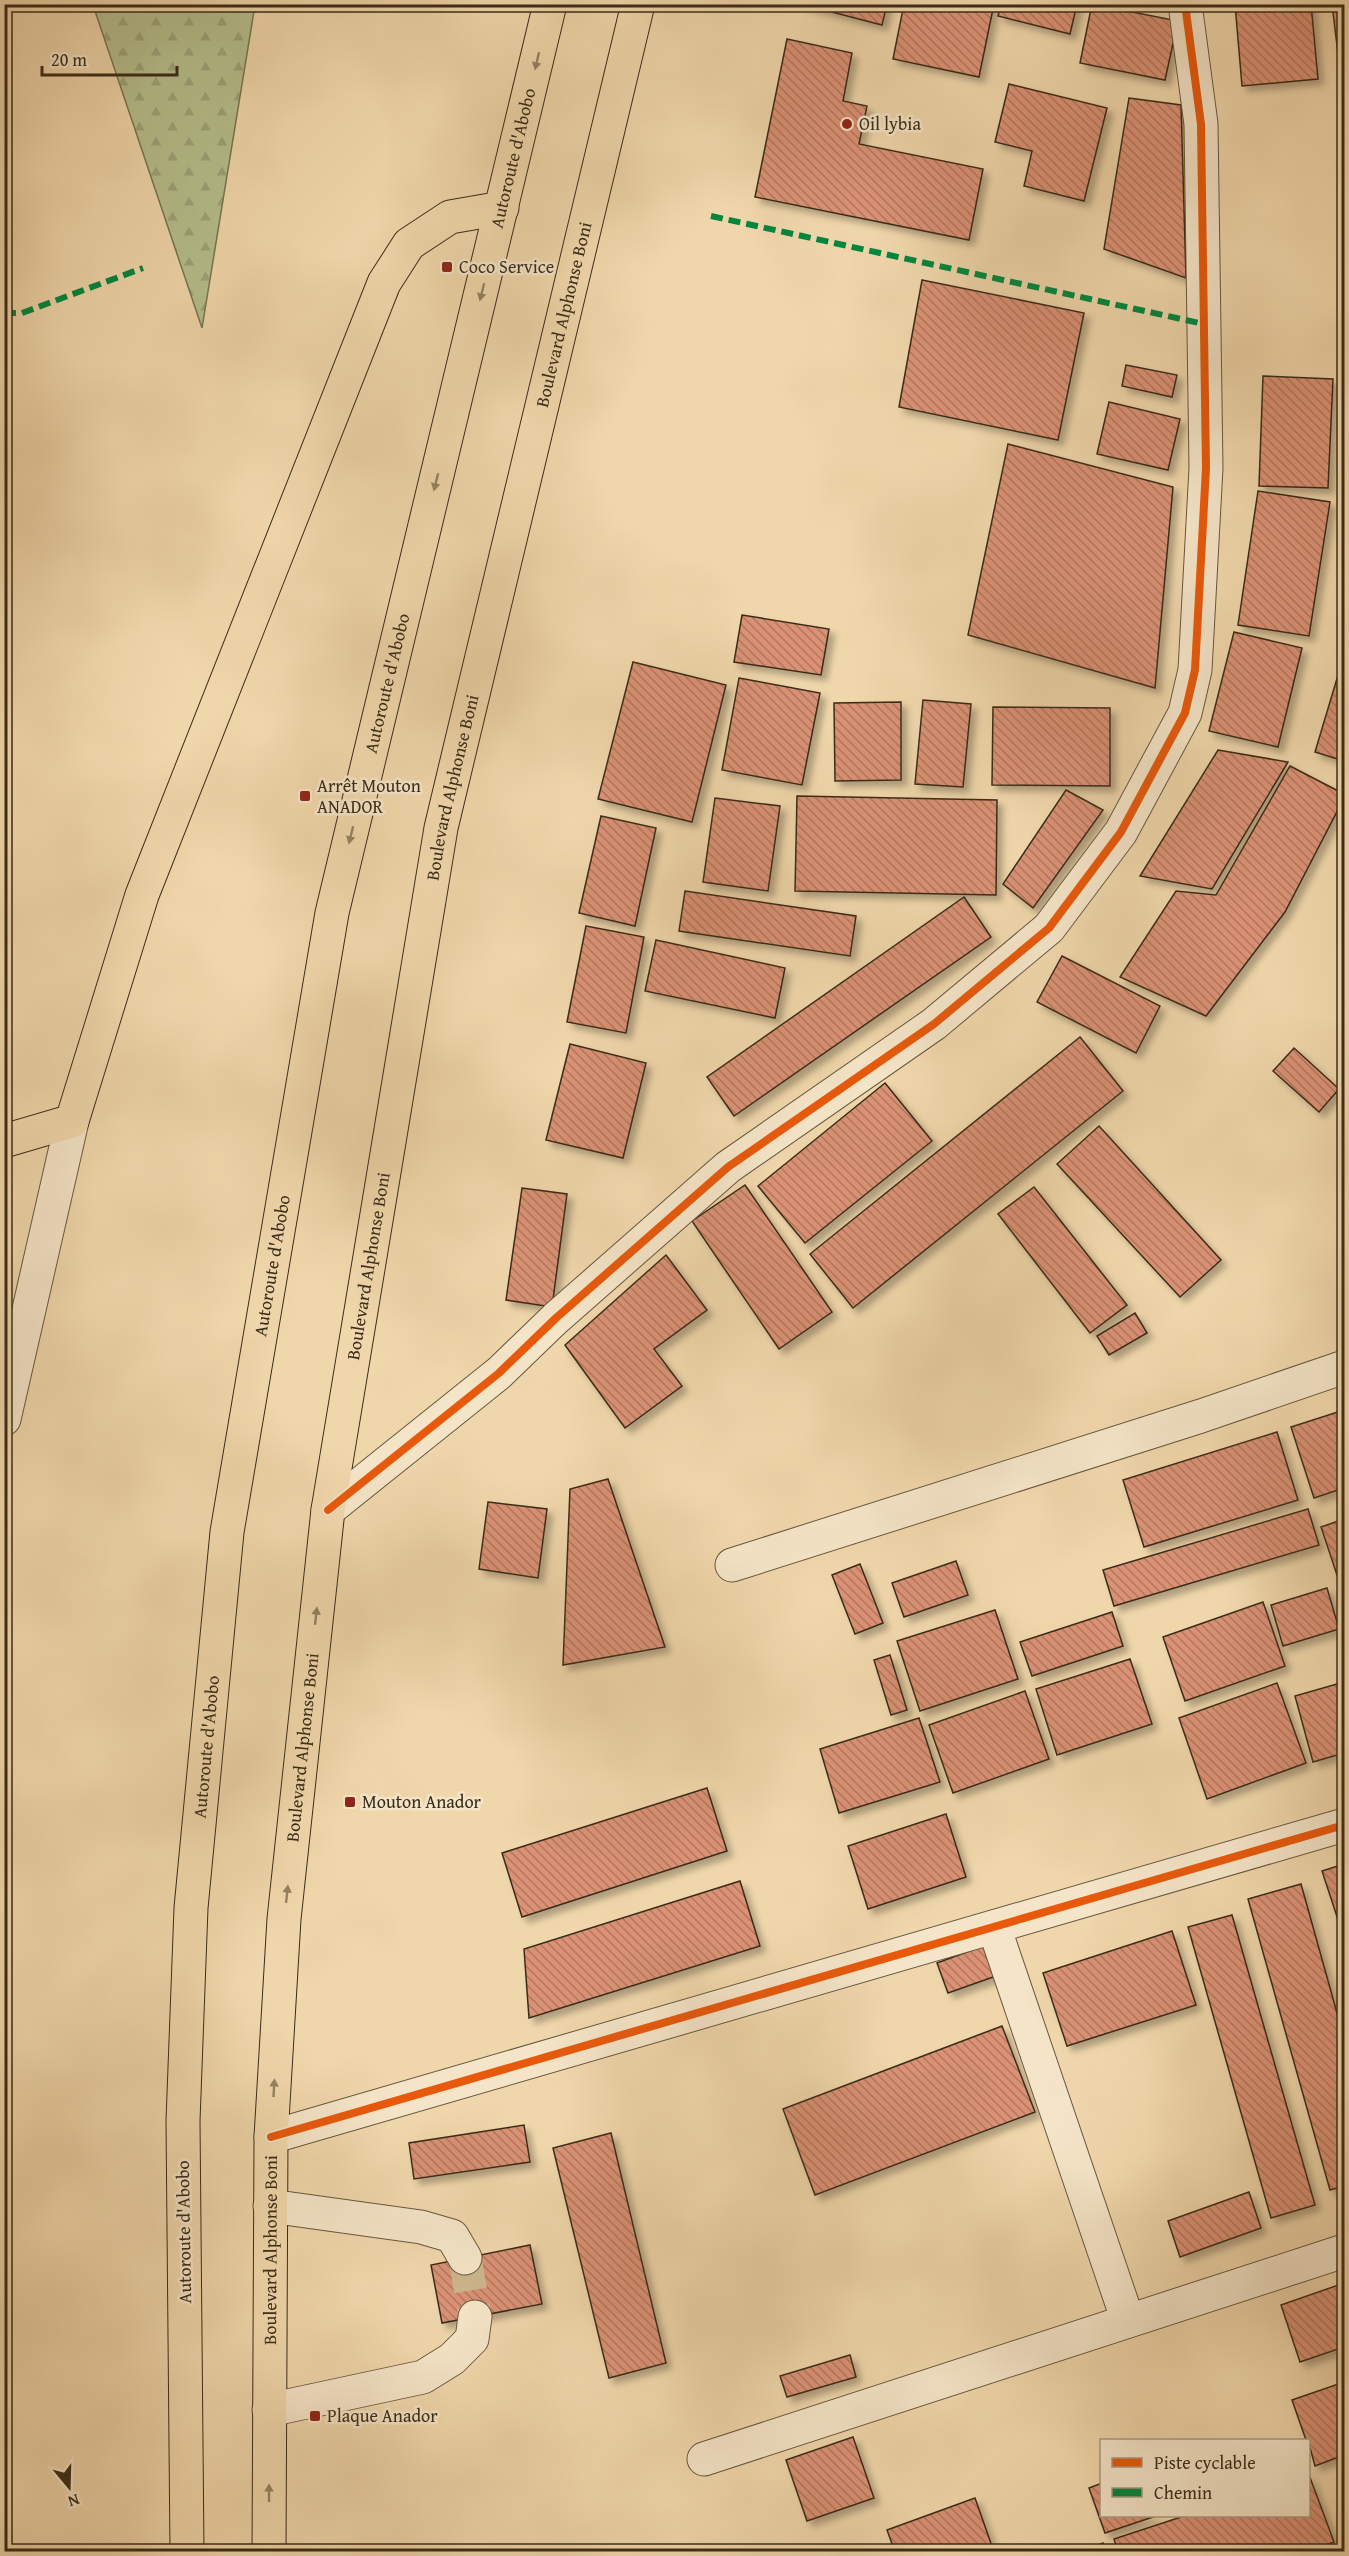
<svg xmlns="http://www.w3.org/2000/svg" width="1349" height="2556" viewBox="0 0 1349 2556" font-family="'Gentium Book Plus',serif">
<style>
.forest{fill:url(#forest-firs);stroke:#787653;stroke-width:1.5}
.building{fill:url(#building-back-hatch);stroke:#3a2c19;stroke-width:1.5;filter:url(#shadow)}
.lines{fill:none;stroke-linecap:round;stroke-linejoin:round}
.minor-tunnel{stroke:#ccb58e;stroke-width:33;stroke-dasharray:33 16;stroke-linecap:butt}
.minor-casing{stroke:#68573e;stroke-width:35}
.major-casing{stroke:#3a2c19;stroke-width:35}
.minor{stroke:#f5e5c8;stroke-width:33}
.major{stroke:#f0d7ab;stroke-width:33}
.quiet{stroke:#00873e;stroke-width:6;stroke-dasharray:12 6;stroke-linecap:butt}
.cycleway-casing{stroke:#f5e5c8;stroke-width:11}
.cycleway{stroke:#e8590c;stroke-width:8}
.oneway{fill:#958262}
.poi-dot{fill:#8f2418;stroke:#f5e5c8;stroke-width:2}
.labels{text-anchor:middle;stroke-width:5;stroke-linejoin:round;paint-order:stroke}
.poi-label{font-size:18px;fill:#3a2c19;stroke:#f5e5c8;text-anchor:start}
.street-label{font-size:18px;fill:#3a2c19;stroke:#f5e5c8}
</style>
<defs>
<pattern id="forest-firs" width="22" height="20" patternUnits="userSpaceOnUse" patternTransform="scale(1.5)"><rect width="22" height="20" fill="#b5bf8d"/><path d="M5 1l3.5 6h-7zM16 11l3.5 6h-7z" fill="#9ca479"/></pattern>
<pattern id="building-back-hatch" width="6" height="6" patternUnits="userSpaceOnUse" patternTransform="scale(1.5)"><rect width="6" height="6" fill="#da9174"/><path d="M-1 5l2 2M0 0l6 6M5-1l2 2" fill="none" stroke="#b2775e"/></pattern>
<filter id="shadow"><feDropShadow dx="5.5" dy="5.5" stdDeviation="3" flood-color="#0004"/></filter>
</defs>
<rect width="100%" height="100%" fill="#f0d7ab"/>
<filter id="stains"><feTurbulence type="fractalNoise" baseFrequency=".00333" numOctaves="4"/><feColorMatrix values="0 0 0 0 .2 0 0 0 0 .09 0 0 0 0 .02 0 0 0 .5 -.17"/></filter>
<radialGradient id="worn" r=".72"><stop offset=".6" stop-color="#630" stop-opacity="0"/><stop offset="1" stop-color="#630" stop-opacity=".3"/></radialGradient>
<path class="forest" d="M93,5h162l-53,323z"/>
<g class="building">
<path d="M801,4h86l-5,21z"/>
<path d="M904,4h90l-15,73 -86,-18z"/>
<path d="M1001,4h76l-7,30 -72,-18z"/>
<path d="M1092,4l86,17 -13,59 -85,-17z"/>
<path d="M1235,4h76l7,75 -76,7z"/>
<path d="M1332,4h12v74l-3,1z"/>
<path d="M787,39l65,14 -9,48 24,5 -8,38 124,25 -14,71 -214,-43z"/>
<path d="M1009,84l98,24 -23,93 -60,-15 8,-35 -37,-9z"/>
<path d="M1129,98l52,7 5,173 -82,-29z"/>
<path d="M922,280l162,33 -26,127 -159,-33z"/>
<path d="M1126,365l51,10 -5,22 -50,-11z"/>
<path d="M1263,376l70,3 -5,109 -69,-2z"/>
<path d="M1109,402l71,17 -12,51 -71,-16z"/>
<path d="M1008,444l165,43 -18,201 -187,-53z"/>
<path d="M1258,491l72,11 -21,134 -71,-11z"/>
<path d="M742,615l87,14 -8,46 -87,-13z"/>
<path d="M1234,632l68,16 -24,99 -69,-16z"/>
<path d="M1344,655v106l-29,-9z"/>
<path d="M633,662l93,23 -34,137 -94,-23z"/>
<path d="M739,678l81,15 -18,92 -80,-15z"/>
<path d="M923,700l48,4 -8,83 -48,-3z"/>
<path d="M901,702v78l-66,1 -1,-78z"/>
<path d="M993,707l117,1v78l-118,-1z"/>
<path d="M1218,750l70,12 -76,127 -72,-13z"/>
<path d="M1290,766l54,28v4l-59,114 -79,104 -86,-39 56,-86 40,4z"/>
<path d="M1066,790l37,20 -70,98 -30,-24z"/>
<path d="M797,796l200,4 -1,95 -201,-4z"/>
<path d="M715,798l65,8 -12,85 -65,-9z"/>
<path d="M601,816l55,12 -21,98 -56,-13z"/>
<path d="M685,891l171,25 -6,40 -171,-25z"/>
<path d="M964,897l27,40 -257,179 -27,-39z"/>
<path d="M586,926l58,11 -18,96 -59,-11z"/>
<path d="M656,940l129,28 -10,50 -130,-27z"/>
<path d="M1062,956l98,50 -24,47 -99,-51z"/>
<path d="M1080,1037l43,54 -270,217 -43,-54z"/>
<path d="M570,1044l76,19 -23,95 -77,-18z"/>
<path d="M1294,1048l45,41 -20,23 -46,-41z"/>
<path d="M885,1083l47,58 -127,102 -47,-57z"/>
<path d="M1099,1126l122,134 -41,37 -123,-133z"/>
<path d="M745,1185l87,127 -53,37 -87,-128z"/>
<path d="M1034,1187l93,118 -37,28 -92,-119z"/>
<path d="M522,1188l45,6 -15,113 -46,-7z"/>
<path d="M666,1255l41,55 -53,39 28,37 -57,42 -60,-83z"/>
<path d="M1135,1313l12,20 -38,22 -12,-19z"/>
<path d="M1344,1410v78l-30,10 -23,-71z"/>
<path d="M1277,1432l21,68 -154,47 -21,-67z"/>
<path d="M608,1479l57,168 -102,18 7,-176z"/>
<path d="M488,1502l59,7 -9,69 -59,-9z"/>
<path d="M1308,1509l11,36 -205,61 -11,-36z"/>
<path d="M1344,1519v60l-5,2 -18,-54z"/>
<path d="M956,1561l12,34 -64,22 -12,-34z"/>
<path d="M860,1564l23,59 -28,11 -23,-59z"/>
<path d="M1327,1588l12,41 -56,17 -12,-41z"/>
<path d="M1344,1588v20l-6,-18z"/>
<path d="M1263,1602l22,64 -100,35 -22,-64z"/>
<path d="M995,1610l23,69 -98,32 -23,-70z"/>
<path d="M1112,1612l11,34 -91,30 -12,-34z"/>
<path d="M890,1655l17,55 -16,5 -17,-55z"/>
<path d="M1130,1659l22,65 -95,31 -21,-66z"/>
<path d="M1344,1682v71l-31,9 -18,-66z"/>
<path d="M1277,1683l29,80 -99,36 -28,-81z"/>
<path d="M1025,1691l24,68 -96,34 -24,-68z"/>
<path d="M919,1718l21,64 -101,31 -19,-64z"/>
<path d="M707,1788l20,63 -205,66 -20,-64z"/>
<path d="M946,1814l20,63 -98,32 -20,-63z"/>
<path d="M1344,1864v74l-22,-67z"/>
<path d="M740,1881l20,65 -231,72 -5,-69z"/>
<path d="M1301,1884l43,154v148l-14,4 -82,-291z"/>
<path d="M1232,1915l83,290 -44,13 -83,-291z"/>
<path d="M1172,1931l24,74 -129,41 -24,-73z"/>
<path d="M986,1945l10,31 -48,17 -11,-30z"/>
<path d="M1002,2026l33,86 -220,83 -32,-86z"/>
<path d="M524,2125l6,37 -116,17 -5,-36z"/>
<path d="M611,2133l55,230 -57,15 -56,-230z"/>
<path d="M1249,2192l12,36 -81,29 -12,-36z"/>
<path d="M530,2245l12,59 -100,19 -11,-58z"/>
<path d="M1344,2283v64l-44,15 -19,-57z"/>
<path d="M850,2355l6,22 -69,20 -7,-21z"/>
<path d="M1344,2382v73l-29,11 -7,-26h-2l-14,-40z"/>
<path d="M853,2437l21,61 -67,23 -21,-61z"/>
<path d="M1308,2472l26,70 -27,10h-189l-4,-13 70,-23h124z"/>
<path d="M1102,2483v33h54l-51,17 -16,-45z"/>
<path d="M975,2498l19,54h-99l-8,-22z"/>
<path d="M1103,2543l3,9h-27z"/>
</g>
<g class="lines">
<path class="minor-tunnel" d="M465,2258l10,59"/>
<g class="minor-casing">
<g id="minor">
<path d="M4,1419l68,-298"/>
<path d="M328,1510l171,-137 57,-55 172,-151 206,-143 115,-96 72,-96 64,-119 10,-43 11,-202 -5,-344 -16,-120"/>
<path d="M732,1565l469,-149 143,-49"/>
<path d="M994,1927l134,394"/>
<path d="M271,2137l1073,-312"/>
<path d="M270,2206l151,21 31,9 13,22"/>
<path d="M269,2410l154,-33 29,-18 20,-20 3,-22"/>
<path d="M704,2459l640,-208"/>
</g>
</g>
<g class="major-casing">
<g id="major">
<path d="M4,1141l68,-20 70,-226 242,-612 25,-39 41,-27 52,-9"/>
<path id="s1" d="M187,2552l-4,-431 8,-213 36,-376 105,-619 218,-909"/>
<path id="s2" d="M269,2552l2,-415 13,-218 44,-409 113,-682 197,-824"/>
</g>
</g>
<use href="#minor" class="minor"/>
<use href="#major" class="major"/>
<g class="quiet">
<path d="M711,216l493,108"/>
<path d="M4,313h18l121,-45"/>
</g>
<g class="cycleway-casing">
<g id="cycleway">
<path d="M328,1510l171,-137 57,-55 172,-151 206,-143 115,-96 72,-96 64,-119 10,-43 11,-202 -5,-344 -16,-120"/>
<path d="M271,2137l1073,-312"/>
</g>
</g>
<use href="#cycleway" class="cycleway"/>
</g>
<defs><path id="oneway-solid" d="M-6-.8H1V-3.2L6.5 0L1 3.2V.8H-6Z" transform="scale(1.5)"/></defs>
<g class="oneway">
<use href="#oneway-solid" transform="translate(537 61) rotate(103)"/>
<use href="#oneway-solid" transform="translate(482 292) rotate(104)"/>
<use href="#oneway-solid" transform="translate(436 482) rotate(104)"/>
<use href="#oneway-solid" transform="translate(351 835) rotate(104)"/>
<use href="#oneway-solid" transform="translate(316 1616) rotate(-84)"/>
<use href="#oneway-solid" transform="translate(287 1894) rotate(-84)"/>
<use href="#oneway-solid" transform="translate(274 2088) rotate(-87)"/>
<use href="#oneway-solid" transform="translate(269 2493) rotate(-90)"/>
</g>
<g class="poi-dot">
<circle cx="847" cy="124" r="6"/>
<rect x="441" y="261" width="12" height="12" rx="3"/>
<rect x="299" y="790" width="12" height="12" rx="3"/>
<rect x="344" y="1796" width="12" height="12" rx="3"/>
<rect x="309" y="2410" width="12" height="12" rx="3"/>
</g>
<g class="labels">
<g class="poi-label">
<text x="859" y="130">Oil lybia</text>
<text x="459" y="273">Coco Service</text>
<text x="317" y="792">Arrêt Mouton<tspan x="317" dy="21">ANADOR</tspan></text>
<text x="362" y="1808">Mouton Anador</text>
<text x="327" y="2422">Plaque Anador</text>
</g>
<g class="street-label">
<text dy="6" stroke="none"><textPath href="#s1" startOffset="2426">Autoroute d'Abobo</textPath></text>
<text dy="6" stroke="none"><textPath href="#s2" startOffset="2264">Boulevard Alphonse Boni</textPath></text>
<text dy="6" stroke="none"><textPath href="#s1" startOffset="1886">Autoroute d'Abobo</textPath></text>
<text dy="6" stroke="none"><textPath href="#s2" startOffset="1778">Boulevard Alphonse Boni</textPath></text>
<text dy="6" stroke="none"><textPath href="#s1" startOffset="1292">Autoroute d'Abobo</textPath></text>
<text dy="6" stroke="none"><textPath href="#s2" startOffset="1292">Boulevard Alphonse Boni</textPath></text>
<text dy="6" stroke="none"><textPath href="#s1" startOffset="806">Autoroute d'Abobo</textPath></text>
<text dy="6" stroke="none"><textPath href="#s2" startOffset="806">Boulevard Alphonse Boni</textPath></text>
<text transform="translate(184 2232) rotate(-91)" y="6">Autoroute d'Abobo</text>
<text dy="6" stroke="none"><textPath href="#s2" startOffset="302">Boulevard Alphonse Boni</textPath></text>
</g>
</g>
<rect width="1349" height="2556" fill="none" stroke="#f0d7ab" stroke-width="24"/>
<rect x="6" y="6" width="1337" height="2544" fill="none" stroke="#3a2c19" stroke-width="3"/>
<rect x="12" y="12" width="1325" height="2532" fill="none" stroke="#3a2c19" stroke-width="1.5"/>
<rect x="1100" y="2439" width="210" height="78" fill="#f5e5c8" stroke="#aa9b82" stroke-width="1.5"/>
<rect x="1112" y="2458" width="30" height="9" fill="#e8590c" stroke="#aa9b82" stroke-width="1.5"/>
<text x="1154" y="2469" font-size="18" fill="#3a2c19">Piste cyclable</text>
<rect x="1112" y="2488" width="30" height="9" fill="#00873e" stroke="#aa9b82" stroke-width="1.5"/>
<text x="1154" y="2499" font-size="18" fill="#3a2c19">Chemin</text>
<g transform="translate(69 2487) rotate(161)" stroke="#f5e5c8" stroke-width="4.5" paint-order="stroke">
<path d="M0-4.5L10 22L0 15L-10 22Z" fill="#3a2c19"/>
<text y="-9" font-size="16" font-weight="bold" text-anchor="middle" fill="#3a2c19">N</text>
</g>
<path d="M42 66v9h135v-9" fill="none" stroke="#3a2c19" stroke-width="3"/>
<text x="51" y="66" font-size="18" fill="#3a2c19" stroke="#f5e5c8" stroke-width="4.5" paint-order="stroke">20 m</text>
<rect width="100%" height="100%" filter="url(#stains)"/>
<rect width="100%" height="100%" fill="url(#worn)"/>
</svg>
